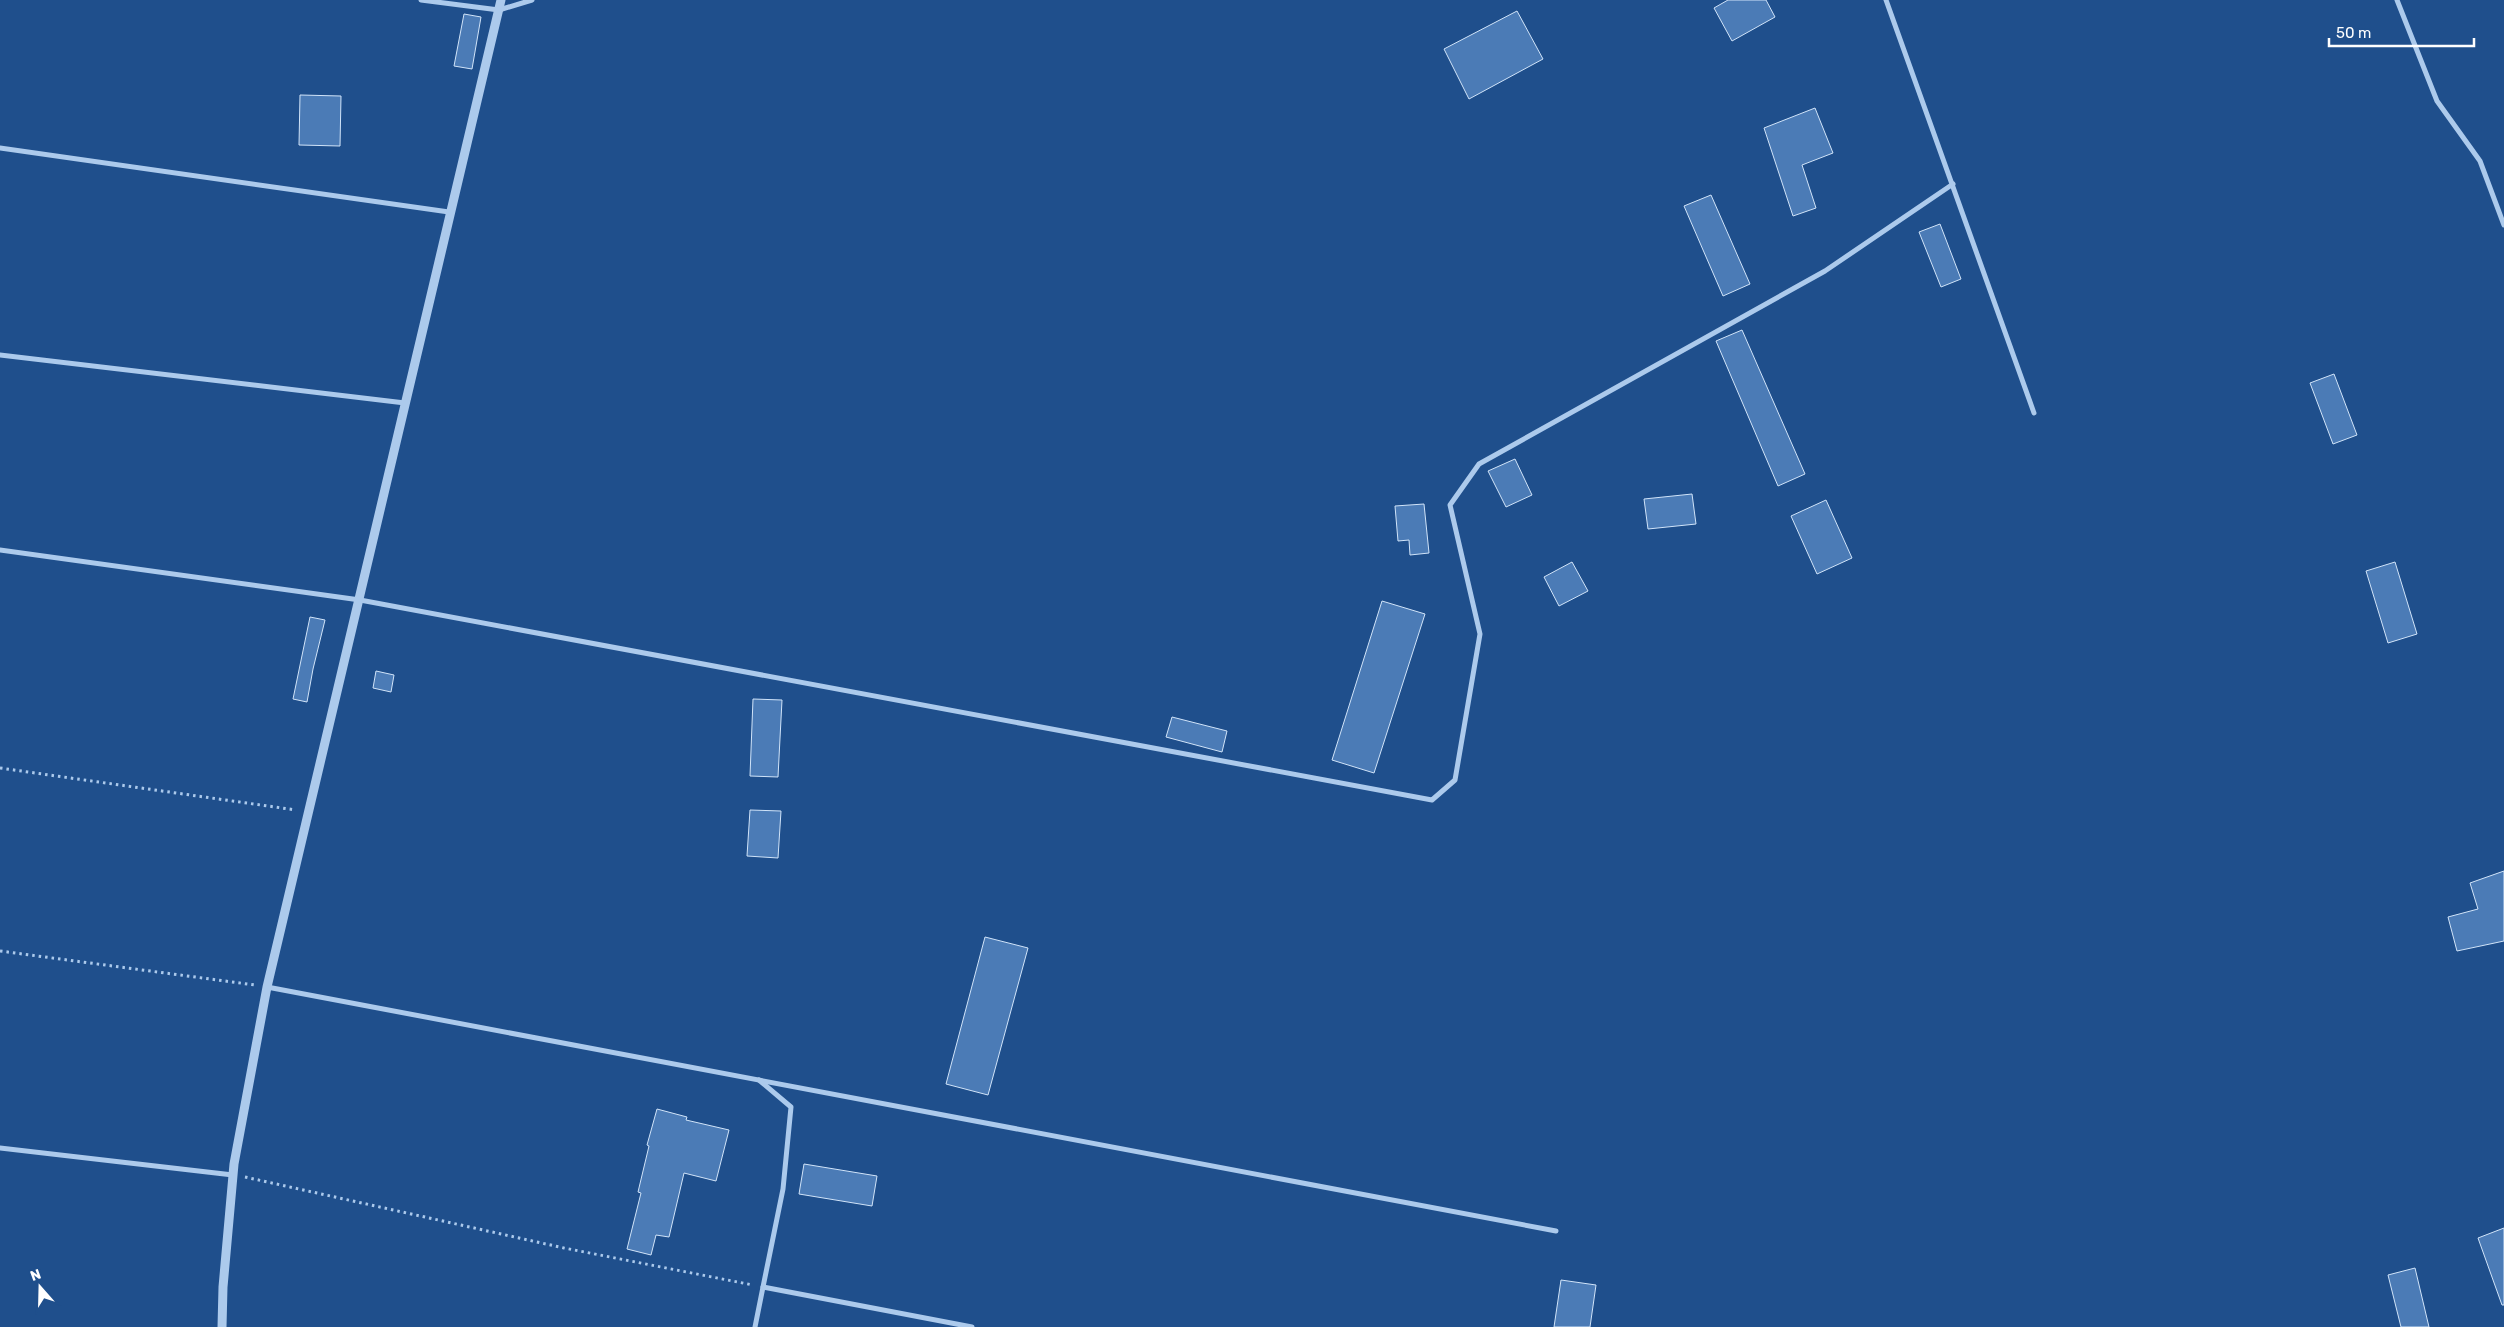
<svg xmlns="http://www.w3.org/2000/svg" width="2504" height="1327" viewBox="0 0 2504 1327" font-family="Rubik,sans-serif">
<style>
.building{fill:#4b7bb6;stroke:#d1e4f9}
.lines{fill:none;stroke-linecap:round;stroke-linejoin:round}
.path{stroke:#accaec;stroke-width:3;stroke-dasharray:2.5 4;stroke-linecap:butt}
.minor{stroke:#accaec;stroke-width:5}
.tertiary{stroke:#accaec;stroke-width:9}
</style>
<rect width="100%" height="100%" fill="#1f4f8c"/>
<g class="building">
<path d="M1728,0h38l9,17 -43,24 -18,-33z"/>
<path d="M1517,11l26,48 -74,40 -25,-50z"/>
<path d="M464,14l17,3 -9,52 -18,-3z"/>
<path d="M300,95l41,1 -1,50 -41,-1z"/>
<path d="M1815,108l18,45 -31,12 14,43 -23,8 -29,-88z"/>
<path d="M1711,195l39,89 -27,12 -39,-90z"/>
<path d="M1940,224l21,55 -20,8 -22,-55z"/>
<path d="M1742,330l63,144 -27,12 -62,-145z"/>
<path d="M2334,374l23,61 -24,9 -23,-61z"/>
<path d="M1515,459l17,36 -26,12 -18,-36z"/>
<path d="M1692,494l4,30 -48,5 -4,-30z"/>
<path d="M1826,500l26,58 -35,16 -26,-58z"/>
<path d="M1424,504l5,49 -19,2 -1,-15 -11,1 -3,-35z"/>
<path d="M1572,562l16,29 -29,15 -15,-29z"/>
<path d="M2395,562l22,72 -29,9 -22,-72z"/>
<path d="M1382,601l43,13 -51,159 -42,-13z"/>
<path d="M310,617l15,3 -12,49 -6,33 -14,-3z"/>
<path d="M376,671l18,4 -3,17 -18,-4z"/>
<path d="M753,699l29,1 -4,77 -28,-1z"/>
<path d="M1172,717l55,14 -5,21 -56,-15z"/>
<path d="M750,810l31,1 -3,47 -31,-2z"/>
<path d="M2504,871v70l-47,10 -9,-34 30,-8 -8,-26z"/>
<path d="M985,937l43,11 -40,147 -42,-11z"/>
<path d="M657,1109l30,8 -1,3 43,10 -13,51 -32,-8 -15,64 -13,-2 -5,20 -24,-6 14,-56 -3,-1 11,-46 -2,-1z"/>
<path d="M804,1164l73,12 -5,30 -73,-12z"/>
<path d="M2504,1228v77h-2l-24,-67z"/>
<path d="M2415,1268l14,59h-28l-13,-52z"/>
<path d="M1561,1280l35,5 -6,42h-36z"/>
</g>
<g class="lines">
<g class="path">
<path d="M0,768l296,42"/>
<path d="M0,951l255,34"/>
<path d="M245,1177l319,71 189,37"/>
</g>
<g class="minor">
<path d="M421,0l78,10 33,-10"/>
<path d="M1886,0l148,413"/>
<path d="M2397,0l40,101 43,60 24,64"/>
<path d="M0,148l449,64"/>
<path d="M0,355l405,48"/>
<path d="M0,550l360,50 1072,200 23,-20 25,-146 -30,-129 29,-41 346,-193 128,-87"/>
<path d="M267,987l1289,244"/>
<path d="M759,1080l32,27 -8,82 -20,98 209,40"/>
<path d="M0,1148l233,27"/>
<path d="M755,1327l8,-40"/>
</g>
<path class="tertiary" d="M222,1327l1,-40 11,-123 33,-177 234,-987"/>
</g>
<g transform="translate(40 1287) rotate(340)" stroke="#1f4f8c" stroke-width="4" paint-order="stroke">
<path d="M0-4L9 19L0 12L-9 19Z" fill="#ffffff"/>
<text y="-8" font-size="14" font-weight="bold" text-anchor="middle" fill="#ffffff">N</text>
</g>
<path d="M2329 38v8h145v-8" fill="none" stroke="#ffffff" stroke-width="2.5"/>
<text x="2336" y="38" font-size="15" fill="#ffffff" stroke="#1f4f8c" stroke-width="4" paint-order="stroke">50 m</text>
</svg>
